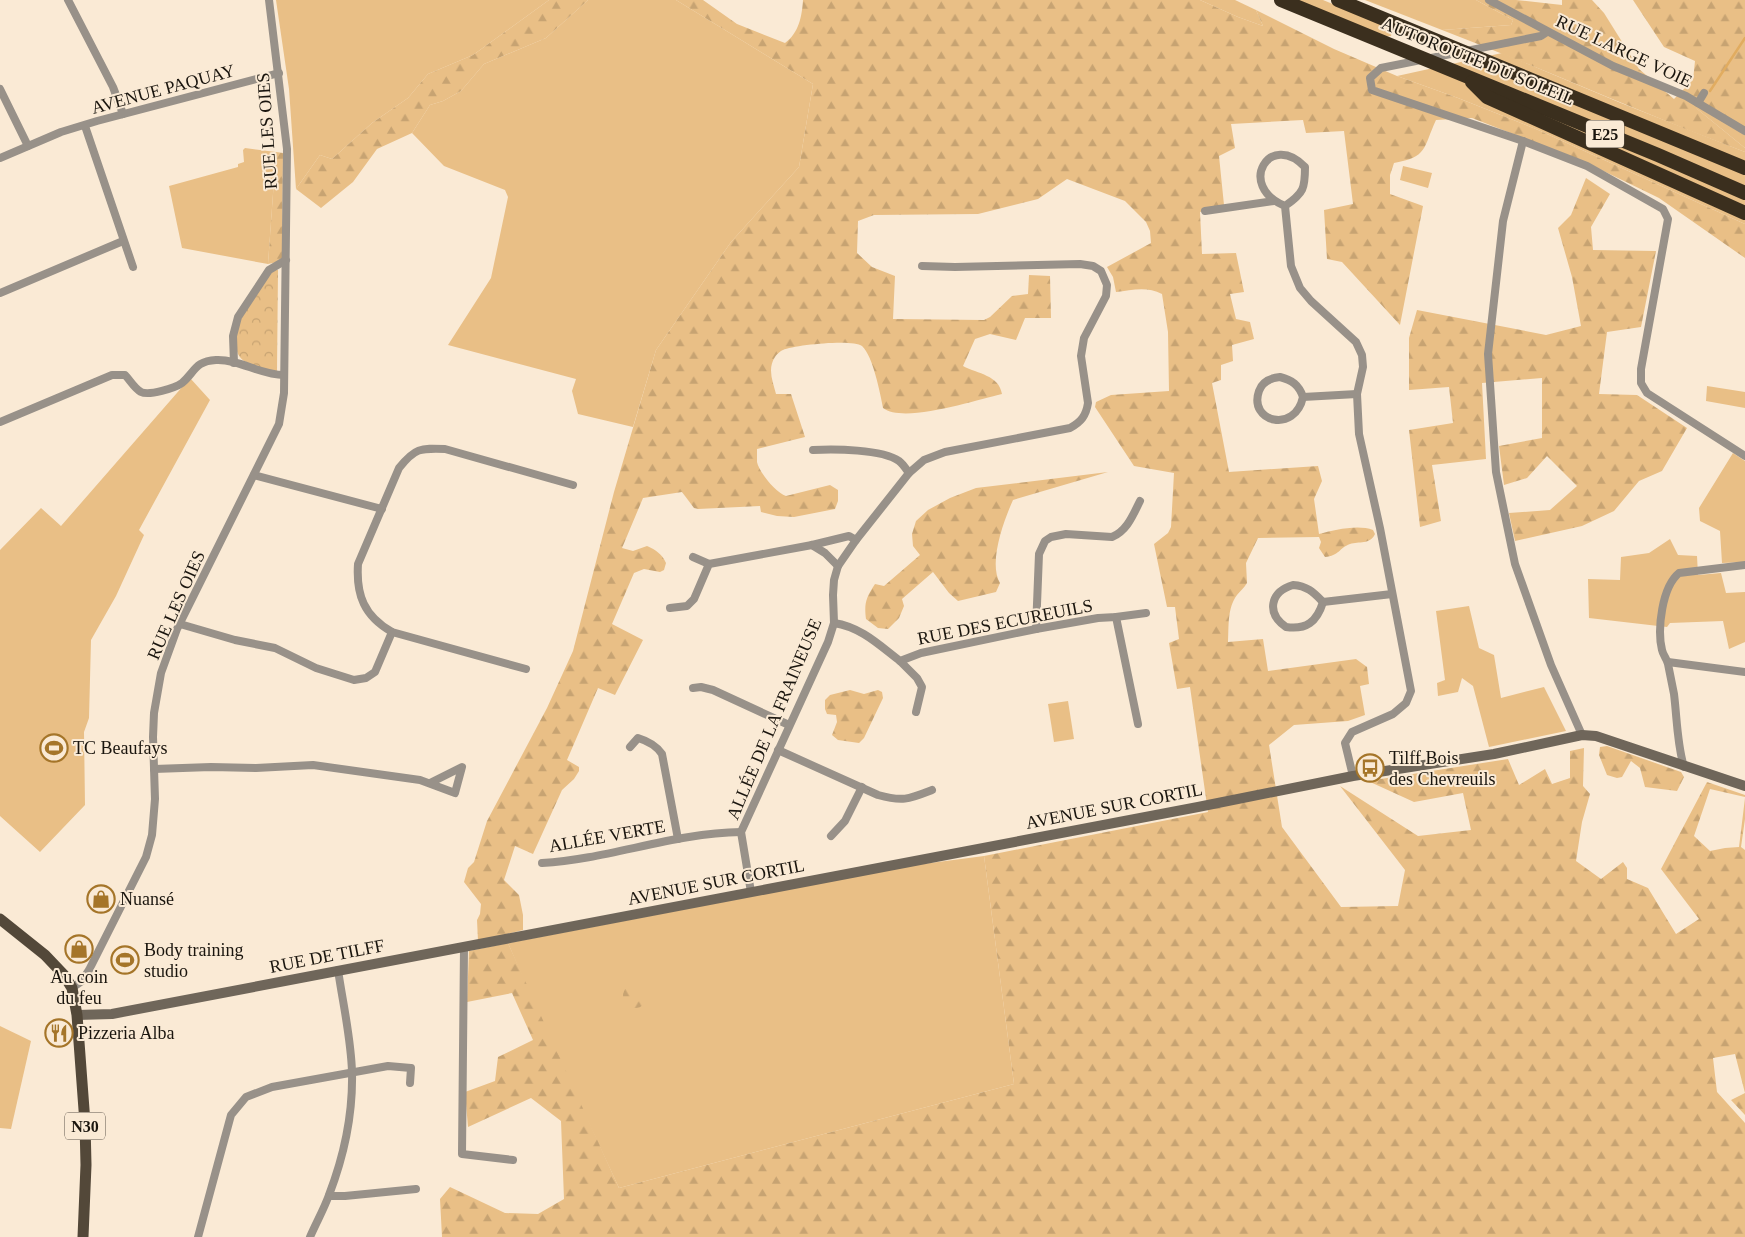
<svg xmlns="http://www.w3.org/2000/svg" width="1745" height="1237" viewBox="0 0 1745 1237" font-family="'Times New Roman',serif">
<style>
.grass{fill:#e9bf86}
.forest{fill:url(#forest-firs)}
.park{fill:url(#park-crowns)}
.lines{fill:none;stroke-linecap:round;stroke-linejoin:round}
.stream{stroke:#e1ac60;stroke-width:2.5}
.street{stroke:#989189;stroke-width:8}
.secondary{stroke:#6f665a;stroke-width:10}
.primary{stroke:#534839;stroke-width:11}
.highway{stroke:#3b2f1e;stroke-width:14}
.labels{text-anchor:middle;stroke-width:4;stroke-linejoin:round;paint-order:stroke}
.shield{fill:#faead5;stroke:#5d554a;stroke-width:1}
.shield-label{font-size:16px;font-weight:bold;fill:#1a150e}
.street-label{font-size:18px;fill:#1a150e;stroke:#faead5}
.poi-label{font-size:18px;fill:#1a150e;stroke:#faead5;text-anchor:start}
</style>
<defs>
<pattern id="forest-firs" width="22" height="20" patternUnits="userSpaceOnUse" patternTransform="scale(1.25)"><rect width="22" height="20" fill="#e9bf86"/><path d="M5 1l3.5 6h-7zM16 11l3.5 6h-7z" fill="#c7a372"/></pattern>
<pattern id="park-crowns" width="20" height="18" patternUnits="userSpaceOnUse" patternTransform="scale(1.25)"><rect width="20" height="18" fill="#e9bf86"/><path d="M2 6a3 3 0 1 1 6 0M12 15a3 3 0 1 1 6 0" fill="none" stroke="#c7a372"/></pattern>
</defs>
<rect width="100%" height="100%" fill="#faead5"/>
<g class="grass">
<path d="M276,0h273l-76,55 -45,19 -20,24 -36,25 -40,36 -12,-4 -24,34 -7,-100z"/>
<path d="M588,0h88l137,84 -14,83 -68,75 -75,108 -23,77 -55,-13 -6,-23 4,-12 -128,-34 43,-67 17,-81 -3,-7 -61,-24 -32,-33 18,-28 13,-4 18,-10 23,-27 62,-26z"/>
<path d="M1200,0h35l21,10 7,16 -25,-9z"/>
<path d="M1293,0h30l70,29 -2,7 -8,1z"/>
<path d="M1365,0h111l37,20 -2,5 -69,5z"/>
<path d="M1502,53l119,50 124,49v72l-209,-95 -78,-31 -61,-22z"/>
<path d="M1691,104l54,31v13z"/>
<path d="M245,148l31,4 -8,112 -86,-16 -13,-62 69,-19v-3l6,-2 -1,-12z"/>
<path d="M1403,166l29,7 -4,15 -28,-8z"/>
<path d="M190,378l20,22 -71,130 5,5 -28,61 -25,44 -2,78 -5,14 1,73 -45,47 -40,-36v-266l41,-42 20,18z"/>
<path d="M1707,386l38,6v16l-39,-7z"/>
<path d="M1733,453l12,8v101l-23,1 -2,-32 -20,-10 -1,-13z"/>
<path d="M1670,539l8,16 19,1 1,19 23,-2 5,20 19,-1v50l-16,7 -6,-28 -53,2 -3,4 -78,-9 -1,-39 32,1 1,-23 28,-4z"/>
<path d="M1469,606l10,42 15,7 7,43 43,-11 22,44 -77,16 -16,-61 -11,-8 -4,14 -20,4 -1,-13 8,-3 -9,-69z"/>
<path d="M1068,701l6,38 -20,3 -6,-38z"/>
<path d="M984,856l30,228 -395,104 -79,-170 -32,-75 407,-78z"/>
<path d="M0,1026l31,15 -20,88 -11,-1z"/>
</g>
<g class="forest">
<path d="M549,0h39l-42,38 -62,26 -23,27 -18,10 -13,4 -18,28 -35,16 -24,33 -32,26 -25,-19 24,-34 12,4 40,-36 36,-25 20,-24 45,-19z"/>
<path d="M676,0h27l34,24 48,19c14,-10 17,-27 18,-43h397l38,17 25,9 -7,-16 78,39 63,27 61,22 78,31 209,95v34l-86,-60 -74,-36 -113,-44 -36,2c-13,28 -8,37 -42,43l-4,12v19l33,12 -23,119 -58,-63 -15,-3 -3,-49 29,-6 -9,-73 -38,2 -3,-13 -72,4 4,24 -16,8 5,49 -24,7 2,42 34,-1 8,39 -14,2 6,25 14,3 4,17 -22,6 1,16 -12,4v15l-9,3 17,89 89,-6 4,15 -8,18 5,35c15,-4 39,-10 54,-4l2,4c-5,11 -16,7 -25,10 -11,4 -11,12 -25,13l-6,-9 2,-6 -2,-5 -61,1 -12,25 1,20c-3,5 -7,8 -10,12 -10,13 -8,32 -9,47l35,-3 5,32 88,-12 11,8 2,17 -9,2 5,29 -17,6 -54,4 -25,20 13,82 59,80 57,-1 7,-36 -65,-84 78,50 53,-6 -8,-37 -49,9 -46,-21 140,-22 11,26 26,-16 7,15 18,-6v-27l14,-3 -1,38 7,8 -8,28 -6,39 25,18 22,-17 4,6v11l21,9 28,46 23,-15 -38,-50 46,-87 38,13v2l-35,-8 -16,47 16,15 15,-3 14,-1 6,-49v21l-4,28 4,3v265l-14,-15 14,-7 -10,-39 -22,4 4,34 28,31v114h-1303l-2,-38 10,-12 55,26 33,1 26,-15 -3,-78 -30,-23 -63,29 -3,-35 30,-11 3,-24 35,-17 -21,-47 -45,9 2,-51 39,-8 111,245 395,-104 -30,-228 224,-44 -18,-125 -13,2 -8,-46 10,-4 -4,-32h-8l-13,-63 14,-11 3,-6 3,-54 -40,-7 -39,-59 1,-5 15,-7 58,-4 -1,-59 -6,-38c-15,-8 -30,-4 -46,-2l-3,-15 -6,-10 44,-24 -1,-12 -4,-9 -21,-21 -58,-22 -29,20 -60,15 -104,1 -16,6 -1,32 15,14 23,9 -2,43 91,1 6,-3 22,-21 16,-2 1,-19 21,1 1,42h-26l-9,22 -26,-6 -15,5 -12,27c15,8 36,9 39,28 -27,6 -98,30 -119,14 -3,-15 -10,-52 -21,-62 -9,-7 -68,-1 -79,4 -3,1 -7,5 -8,7 -8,12 -2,25 1,37h15l14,43 -48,12c0,4 0,9 0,13 2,10 19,31 29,34l44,-11 8,5v11l-3,8 -41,8 -17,-1 -16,-4 -1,-6 -62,3 -4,-1 -12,-16 -39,6 -21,50 11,3 14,-5c9,4 15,8 19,17l-2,7 -4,2 -16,-3 -10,4 -22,51 31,16 -28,55 -17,-7 -31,72 12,7v4l-5,8 -12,11 -29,64 -18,-8 -11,34 15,15 4,20v15l-45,11 -1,-21 3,-6 1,-10 -17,-22 4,-14 6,-6 13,-41 60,-113 26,-57 41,-159 42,-142 75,-108 68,-75 14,-83z"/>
<path d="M1476,0h40l46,5v-5h30l12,13 35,56 35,30 19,-19 2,-19 -31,-14 -31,-47h112v135l-49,-27 49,40v4c-102,-38 -201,-83 -303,-122l69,-5 2,-5z"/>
<path d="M276,152l7,1 -1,108 -14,3z"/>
<path d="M1586,178l24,16 -19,33 2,23 63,1 -15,76 -34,5 -8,62 38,1 50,33 -25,43 -23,10 -25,30 -32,15 -67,15 -6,-28 41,-3 27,-24 -30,-30 -20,22 -23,7 -5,-39 43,-8v-60l-60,5 4,76 -54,6 9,56 -21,6 -11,-97 44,-7 -4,-36 -40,3v-52l8,-28 129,25 35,-9 -9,-49 -14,-49 13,-13z"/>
<path d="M1108,472l-95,28c-9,20 -25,63 -13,83l-4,9 -38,9 -9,-8 -16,-21 -31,27 2,7 -5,12 -11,11 -10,-1 -12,-9c-2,-16 0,-21 9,-35l9,2 36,-31 -7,-9 -1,-12 4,-13 12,-11 22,-12 26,-10z"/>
<path d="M850,690l14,4 14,-4 4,2 1,6 -19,40 -5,5 -21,-3 -6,-5 5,-13 -1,-7 -9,-1 -2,-5v-9l5,-5z"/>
<path d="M1607,746l74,26 3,5 -7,14 -32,-4 -5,-19 -9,-7 -9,16 -5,1 -10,-3 -8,-20 1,-8z"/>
<circle cx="635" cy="996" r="12"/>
</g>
<path class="park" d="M273,270h5l-1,101 -4,1c-8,-3 -19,-5 -27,-10 -17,-9 -9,-34 -3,-48z"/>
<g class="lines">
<path class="stream" d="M1710,91l35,-53"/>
<g class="street">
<path d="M68,0l45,87 10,27"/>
<path d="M1489,0l124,66 73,30 59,35"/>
<path d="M1547,32l-6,4 -160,32 -11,10 2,12 151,51 64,25 76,43 5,10 -27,150v14l6,10 98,63"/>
<path d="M0,89l28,57"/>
<path d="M1698,103l6,-10"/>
<path d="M85,126l48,141"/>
<path d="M1523,141l-20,80 -15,133 8,118 19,92 36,101 31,70"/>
<path d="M0,158l61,-26 36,-11 182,-48"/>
<path d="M1285,206c19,-13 20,-18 20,-39 -35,-37 -69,19 -20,39l6,60 9,22 11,13 45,41 6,13 1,12 -6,27 2,40 21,94 31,163 -5,12 -13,11 -41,18 -7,11 8,33"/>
<path d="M1205,211l69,-10"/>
<path d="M0,293l123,-52"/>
<path d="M234,363l-1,-27 5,-19 31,-47 17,-10"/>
<path d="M1280,377c12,3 19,8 23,20 -8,37 -55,25 -44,-6 3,-9 11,-13 21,-14z"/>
<path d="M1303,397l54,-3"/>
<path d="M0,422l112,-47h13c5,5 9,13 16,17 8,4 34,-4 41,-9 13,-11 13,-22 34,-23 23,-1 44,15 68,15"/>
<path d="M813,450c21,-1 69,-1 86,11 4,3 7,8 10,12"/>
<path d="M254,475l128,34"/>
<path d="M812,545l13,8 13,13"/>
<path d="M693,557l16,7"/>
<path d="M1293,585c15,1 21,8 30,17 -6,20 -17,28 -37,25 -20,-14 -16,-35 7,-42z"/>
<path d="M1323,602l69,-8"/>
<path d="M670,608l17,-2 7,-7 15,-35 103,-19 37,-9 7,4"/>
<path d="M1116,617l22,107"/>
<path d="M834,623c27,4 45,22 66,38l21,-8 115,-24 62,-11 18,-1 30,-4"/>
<path d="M180,624l55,16 40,8 41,20 38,12 12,-2 9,-6 17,-40"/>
<path d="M1036,629l3,-75 6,-13 6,-4 15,-3 46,3c15,-6 21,-22 28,-36"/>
<path d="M900,661l17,17 5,9 -6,25"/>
<path d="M1668,662l77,10"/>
<path d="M526,669l-134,-37c-28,-16 -36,-37 -34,-68l41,-96c16,-20 21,-20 46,-19l128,36"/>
<path d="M693,688l8,-1 12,3 76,35"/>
<path d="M630,747l8,-9c10,3 18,7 24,16l16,85"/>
<path d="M778,750l100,45c25,7 31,4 54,-5"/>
<path d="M1684,767c-7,-23 -7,-49 -10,-73 -2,-10 -4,-20 -6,-30 -1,-5 -5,-9 -6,-14 -5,-21 0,-63 17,-77l66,-8"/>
<path d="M154,769l57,-2 45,1 57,-3 107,15 35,13 7,-26 -32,16"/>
<path d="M831,836l14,-15 17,-34"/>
<path d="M542,863c67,-4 131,-30 199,-31"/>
<path d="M751,892l-10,-60 87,-190 6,-19 -1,-28 1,-15 4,-14 18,-26 53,-67 15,-13 21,-8 125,-24c11,-6 16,-12 18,-25l-7,-47 3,-18 22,-42 1,-11 -6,-14 -8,-5 -13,-2 -125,3 -33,-1"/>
<path d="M464,947l-2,207 51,6"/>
<path d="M72,988l10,-7 7,-11 57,-113 6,-22 3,-36 -2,-62 1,-24 7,-40 16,-44 102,-205 5,-31 3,-244 -18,-149"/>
<path d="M329,1196h16l71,-7"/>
<path d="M198,1237l33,-122 15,-18 26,-10 116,-21 23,2 -1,15"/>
<path d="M310,1237c6,-14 14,-28 19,-42 15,-39 24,-81 23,-123 -1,-34 -9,-68 -14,-102"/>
</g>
<path class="secondary" d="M77,1015l35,-1 1086,-207 155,-31 141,-22 88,-19 14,1 149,50"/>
<path class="primary" d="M0,919l45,36 19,20 8,13 5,27 8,108 1,42 -3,72"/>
<g class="highway">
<path d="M1281,0l377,155 87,38"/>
<path d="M1338,0l407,168"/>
<path d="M1472,82l15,15 258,116"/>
</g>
</g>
<defs>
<g id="stadium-ring" transform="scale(1.4375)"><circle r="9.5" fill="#faead5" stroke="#a57529" stroke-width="1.5"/><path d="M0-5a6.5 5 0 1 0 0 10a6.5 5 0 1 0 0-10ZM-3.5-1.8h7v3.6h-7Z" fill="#a57529"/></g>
<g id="bus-ring" transform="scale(1.4375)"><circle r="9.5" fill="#faead5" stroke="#a57529" stroke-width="1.5"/><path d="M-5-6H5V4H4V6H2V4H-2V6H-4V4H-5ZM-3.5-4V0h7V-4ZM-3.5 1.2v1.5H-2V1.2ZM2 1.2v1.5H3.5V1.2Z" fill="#a57529"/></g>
<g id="shop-ring" transform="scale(1.4375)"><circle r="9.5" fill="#faead5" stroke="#a57529" stroke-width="1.5"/><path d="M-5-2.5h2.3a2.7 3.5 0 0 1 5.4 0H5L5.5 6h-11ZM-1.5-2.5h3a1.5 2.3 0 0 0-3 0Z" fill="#a57529"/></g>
<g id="restaurant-ring" transform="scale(1.4375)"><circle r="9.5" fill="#faead5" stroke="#a57529" stroke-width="1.5"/><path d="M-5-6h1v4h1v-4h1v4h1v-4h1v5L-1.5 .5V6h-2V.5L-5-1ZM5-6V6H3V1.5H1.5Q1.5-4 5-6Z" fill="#a57529"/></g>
</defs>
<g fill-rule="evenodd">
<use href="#stadium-ring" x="54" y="748"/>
<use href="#bus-ring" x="1370" y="768"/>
<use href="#shop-ring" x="101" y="899"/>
<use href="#shop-ring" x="79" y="949"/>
<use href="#stadium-ring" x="125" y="960"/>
<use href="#restaurant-ring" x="59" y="1033"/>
</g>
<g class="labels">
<g class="shield">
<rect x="1586" y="120.5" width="38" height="27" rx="4"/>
<rect x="65" y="1112.5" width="40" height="27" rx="4"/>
</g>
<g class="shield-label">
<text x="1605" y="140">E25</text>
<text x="85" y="1132">N30</text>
</g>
<g class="street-label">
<text transform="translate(1624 51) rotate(25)" y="6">RUE LARGE VOIE</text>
<text transform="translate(1478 61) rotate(22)" y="6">AUTOROUTE DU SOLEIL</text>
<text transform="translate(163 89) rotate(-15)" y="6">AVENUE PAQUAY</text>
<text transform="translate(267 131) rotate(-94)" y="6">RUE LES OIES</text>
<text transform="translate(176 605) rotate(-66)" y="6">RUE LES OIES</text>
<text transform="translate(1005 622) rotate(-11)" y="6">RUE DES ECUREUILS</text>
<text transform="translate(774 719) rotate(-67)" y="6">ALLÉE DE LA FRAINEUSE</text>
<text transform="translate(1114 806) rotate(-11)" y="6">AVENUE SUR CORTIL</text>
<text transform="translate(607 836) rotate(-10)" y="6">ALLÉE VERTE</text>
<text transform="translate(716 882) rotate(-11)" y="6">AVENUE SUR CORTIL</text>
<text transform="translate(327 956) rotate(-11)" y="6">RUE DE TILFF</text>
</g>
<g class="poi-label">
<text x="73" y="754">TC Beaufays</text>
<text x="1389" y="764">Tilff Bois<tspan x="1389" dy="21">des Chevreuils</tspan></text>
<text x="120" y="905">Nuansé</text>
<text x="144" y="956">Body training<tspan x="144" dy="21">studio</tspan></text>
<text x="79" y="983" text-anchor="middle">Au coin<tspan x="79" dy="21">du feu</tspan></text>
<text x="78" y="1039">Pizzeria Alba</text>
</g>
</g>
</svg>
